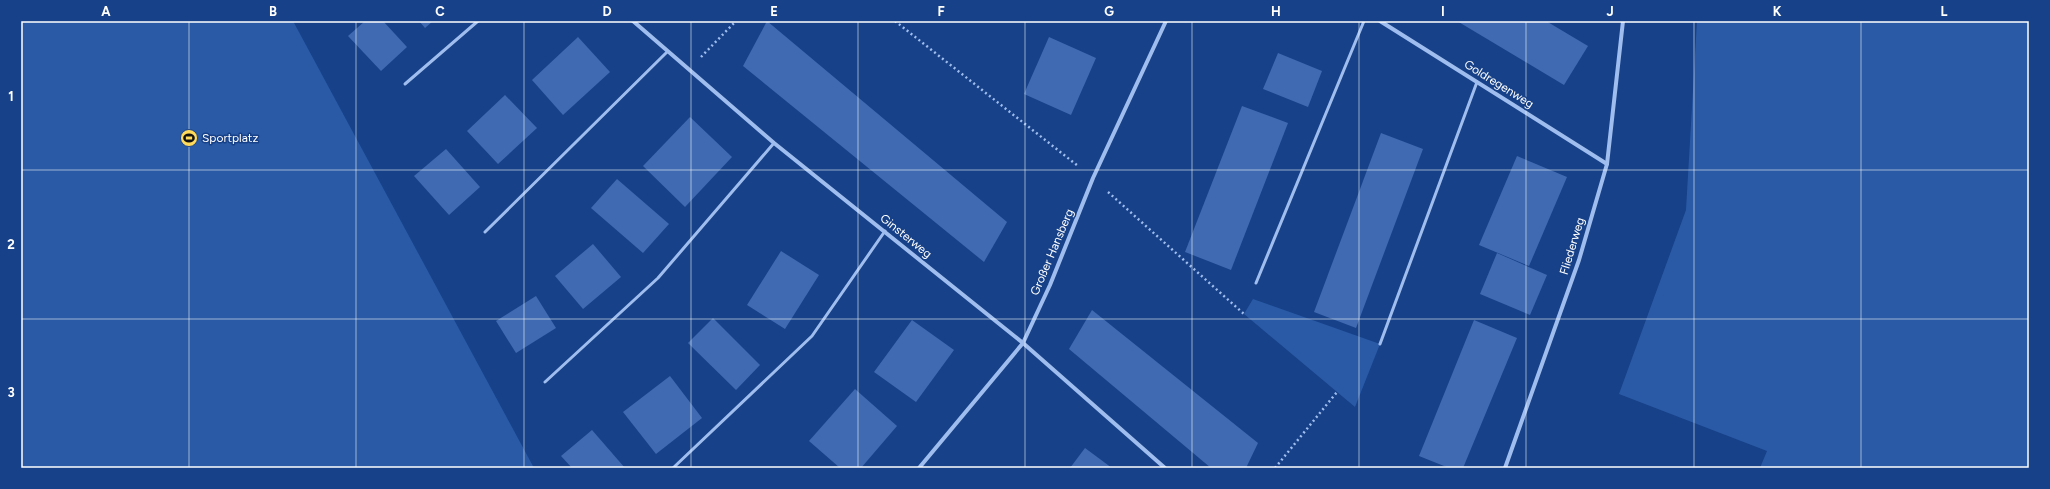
<svg xmlns="http://www.w3.org/2000/svg" width="2050" height="489" viewBox="0 0 2050 489" font-family="Figtree,sans-serif">
<style>
.green{fill:#2a5aa6}
.building{fill:#406bb2}
.lines{fill:none;stroke-linecap:round;stroke-linejoin:round}
.path{stroke:#9fbdee;stroke-width:2.5;stroke-dasharray:2 3;stroke-linecap:butt}
.service{stroke:#9fbdee;stroke-width:3}
.minor{stroke:#9fbdee;stroke-width:4}
.grid{fill:none;stroke:#fff;stroke-width:1;stroke-opacity:0.55}
.labels{text-anchor:middle;stroke-width:3;stroke-linejoin:round;paint-order:stroke}
.street-label{font-size:12px;fill:#fff;stroke:#174188}
.poi-label{font-size:12px;fill:#fff;stroke:#174188;text-anchor:start}
.neatline{fill:none;stroke:#fff;stroke-width:1.5}
.grid-label{font-size:13px;text-anchor:middle;font-weight:bold;fill:#fff}
</style>
<rect width="100%" height="100%" fill="#174188"/>
<g class="green">
<path d="M21,21h272l241,447h-513z"/>
<path d="M1697,21h332v447h-269l7,-17 -148,-57 67,-184z"/>
<path d="M1253,299l127,45 -25,63 -111,-93z"/>
</g>
<g class="building">
<path d="M365,21h18l24,26 -26,24 -33,-35z"/>
<path d="M419,21h14l-8,7z"/>
<path d="M767,21l240,201 -23,40 -241,-196z"/>
<path d="M1457,21h89l42,25 -24,39z"/>
<path d="M578,37l32,35 -47,43 -31,-35z"/>
<path d="M1049,37l47,21 -25,57 -47,-21z"/>
<path d="M1278,53l44,18 -14,36 -45,-18z"/>
<path d="M505,95l32,33 -39,36 -31,-33z"/>
<path d="M1242,106l46,17 -57,147 -46,-18z"/>
<path d="M690,117l42,40 -47,50 -42,-41z"/>
<path d="M1381,133l42,16 -67,179 -42,-16z"/>
<path d="M446,149l34,38 -31,28 -35,-39z"/>
<path d="M1517,156l50,21 -38,89 -50,-21z"/>
<path d="M617,179l52,45 -26,29 -52,-45z"/>
<path d="M593,244l28,33 -38,32 -28,-33z"/>
<path d="M781,251l38,24 -34,54 -38,-24z"/>
<path d="M1497,253l50,22 -17,40 -50,-21z"/>
<path d="M536,296l20,32 -40,25 -20,-32z"/>
<path d="M1092,310l166,133 -12,25h-35l-142,-119z"/>
<path d="M713,318l47,47 -24,25 -48,-47z"/>
<path d="M912,320l42,30 -38,52 -42,-30z"/>
<path d="M1474,320l43,18 -54,130h-14l-30,-12z"/>
<path d="M670,376l32,42 -46,36 -33,-42z"/>
<path d="M855,389l42,37 -36,42h-21l-31,-27z"/>
<path d="M592,430l33,38h-53l-11,-12z"/>
<path d="M1085,448l27,20h-42z"/>
</g>
<g class="lines">
<g class="path">
<path d="M895,21l183,145"/>
<path d="M701,57l35,-36"/>
<path d="M1108,192l136,122"/>
<path d="M1275,468l62,-76"/>
</g>
<g class="service">
<path d="M405,84l73,-63"/>
<path d="M485,232l182,-180"/>
<path d="M1256,283l108,-262"/>
<path d="M1380,344l97,-262"/>
<path d="M545,382l113,-104 116,-135"/>
<path d="M673,468l139,-132 73,-105"/>
</g>
<g class="minor">
<path d="M633,21l141,122 249,200 142,125"/>
<path d="M1380,21l227,143"/>
<path d="M919,468l104,-125 27,-58 43,-107 73,-157"/>
<path d="M1505,468l74,-208 28,-96 16,-143"/>
</g>
</g>
<path class="grid" d="M189,21v447M356,21v447M524,21v447M691,21v447M858,21v447M1025,21v447M1192,21v447M1359,21v447M1526,21v447M1694,21v447M1861,21v447M21,170h2008M21,319h2008"/>
<defs>
<g id="stadium-disc" transform="scale(0.9)"><circle r="9.5" fill="#ffda5b" stroke="#174188"/><path d="M0-5a6.5 5 0 1 0 0 10a6.5 5 0 1 0 0-10ZM-3.5-1.8h7v3.6h-7Z" fill="#111"/></g>
</defs>
<g fill-rule="evenodd">
<use href="#stadium-disc" x="189" y="138"/>
</g>
<g class="labels">
<g class="street-label">
<text transform="translate(1499 84) rotate(32)" y="4">Goldregenweg</text>
<text transform="translate(906 236) rotate(39)" y="4">Ginsterweg</text>
<text transform="translate(1572 246) rotate(-73)" y="4">Fliederweg</text>
<text transform="translate(1052 252) rotate(-67)" y="4">Großer Hansberg</text>
</g>
<g class="poi-label">
<text x="202" y="142">Sportplatz</text>
</g>
</g>
<rect width="2050" height="489" fill="none" stroke="#174188" stroke-width="44"/>
<rect x="22" y="22" width="2006" height="445" class="neatline"/>
<g class="grid-label">
<text x="106" y="16">A</text>
<text x="273" y="16">B</text>
<text x="440" y="16">C</text>
<text x="607" y="16">D</text>
<text x="774" y="16">E</text>
<text x="941" y="16">F</text>
<text x="1109" y="16">G</text>
<text x="1276" y="16">H</text>
<text x="1443" y="16">I</text>
<text x="1610" y="16">J</text>
<text x="1777" y="16">K</text>
<text x="1944" y="16">L</text>
<text x="11" y="101">1</text>
<text x="11" y="249">2</text>
<text x="11" y="397">3</text>
</g>
</svg>
